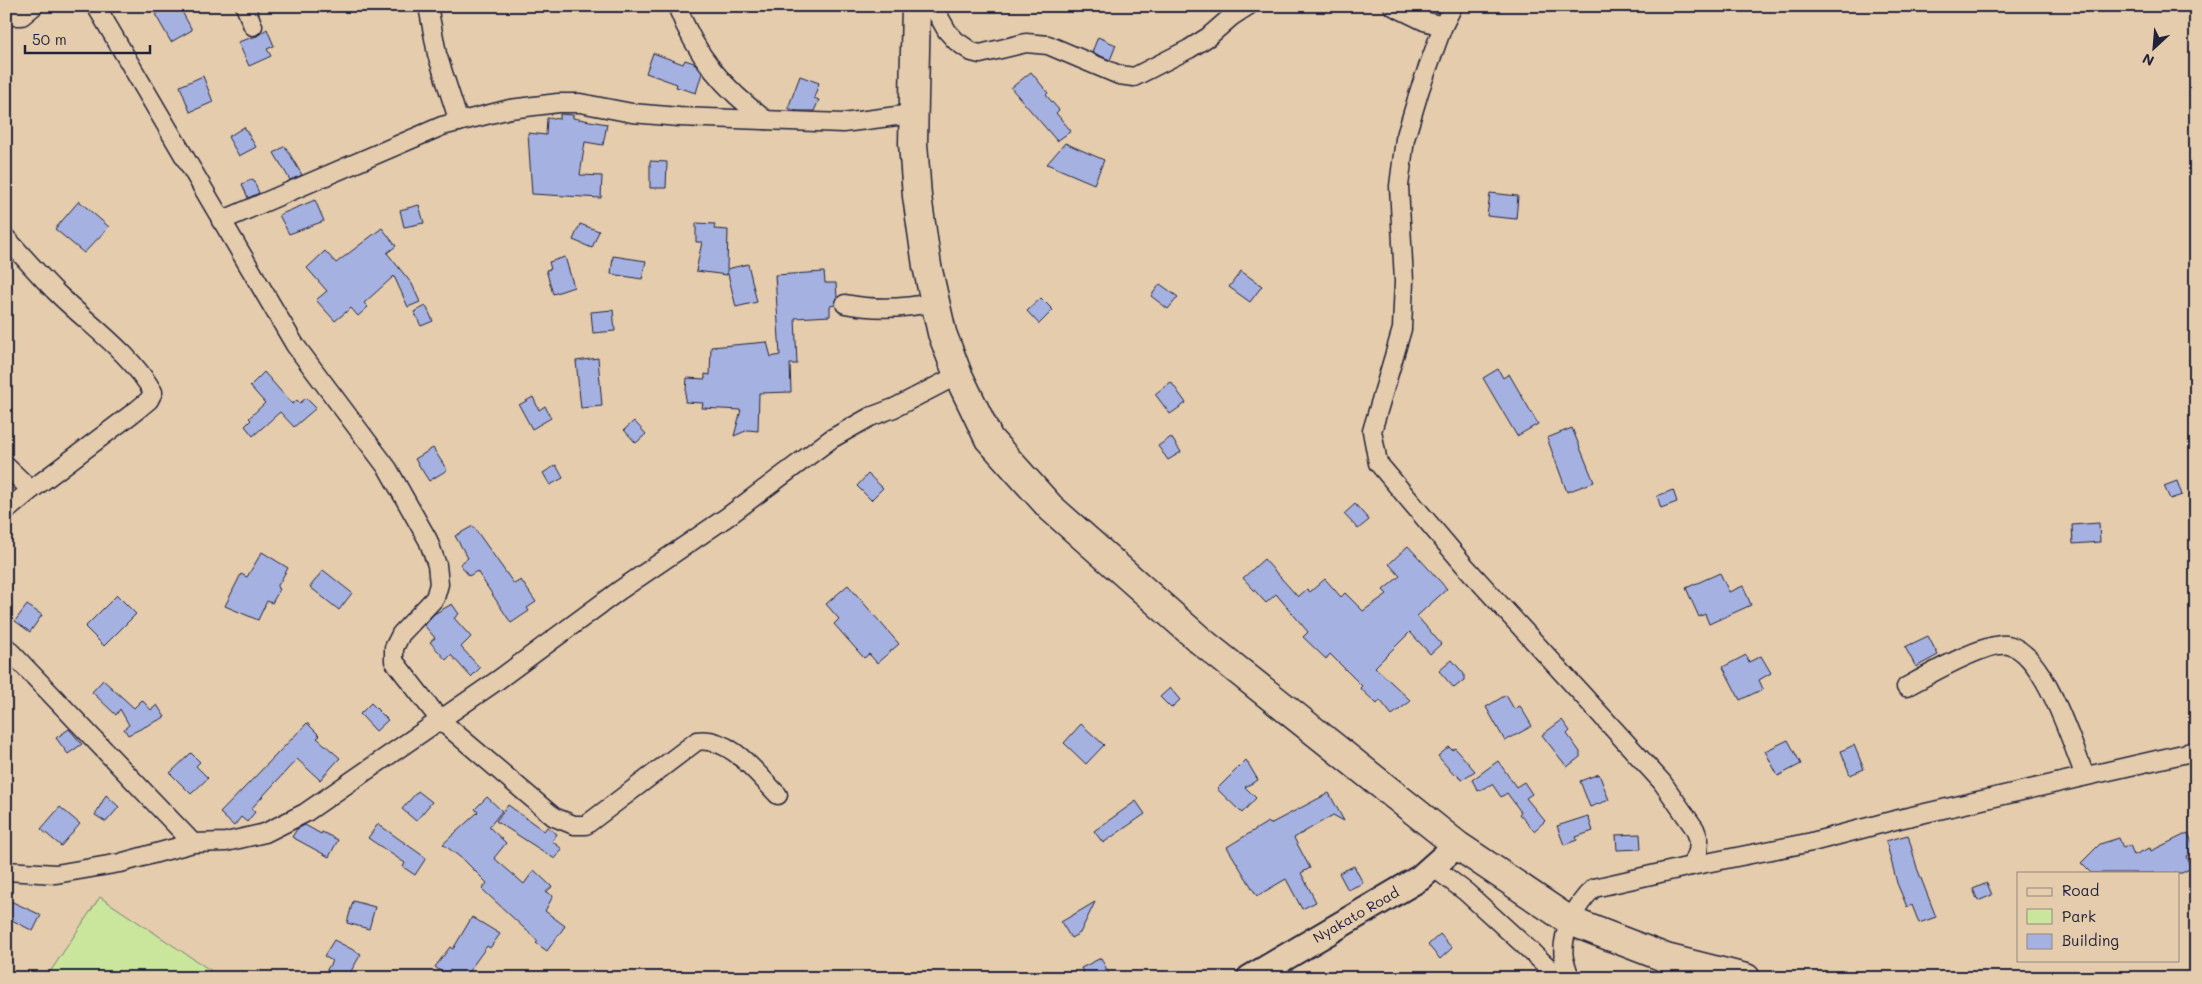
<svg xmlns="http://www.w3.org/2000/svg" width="2202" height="984" viewBox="0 0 2202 984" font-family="Mali,sans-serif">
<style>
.green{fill:#cae69d;stroke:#76846c}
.building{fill:#a5b2e1;stroke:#22223b}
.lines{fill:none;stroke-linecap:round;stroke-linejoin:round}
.street-casing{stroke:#22223b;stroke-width:21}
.secondary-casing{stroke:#22223b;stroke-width:29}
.highway-casing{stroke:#22223b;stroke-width:31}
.street{stroke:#e4ccad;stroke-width:18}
.secondary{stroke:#e4ccad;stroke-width:25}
.highway{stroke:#e4ccad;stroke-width:28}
.labels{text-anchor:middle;stroke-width:4.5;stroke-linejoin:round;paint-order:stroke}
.street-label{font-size:14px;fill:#22223b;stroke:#e4ccad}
</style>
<rect width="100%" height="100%" fill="#e4ccad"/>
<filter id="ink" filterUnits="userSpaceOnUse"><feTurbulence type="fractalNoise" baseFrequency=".02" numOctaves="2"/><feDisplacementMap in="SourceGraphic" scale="10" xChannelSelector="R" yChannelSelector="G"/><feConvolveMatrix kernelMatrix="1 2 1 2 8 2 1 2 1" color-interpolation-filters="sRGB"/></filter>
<g filter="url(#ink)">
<path class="green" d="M100,897l122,81h-176z"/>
<g class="building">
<path d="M170,6h9l13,24 -21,12 -16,-28z"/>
<path d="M267,29l7,17 -7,3 4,7 -22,10 -11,-24 19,-6z"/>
<path d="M1098,37l18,8 -6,15 -18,-8z"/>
<path d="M653,53l30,11 2,-4 9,3 8,10 -6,20 -20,-6 1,-3 -31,-11z"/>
<path d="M1031,72l17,21 -2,2 13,15 -3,3 15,18 -14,10 -46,-53z"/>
<path d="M203,76l10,26 -23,10 -10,-26z"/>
<path d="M800,76l19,7 -5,15 5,2 -5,11h-17l-9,-3z"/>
<path d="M560,114l13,1v3l34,6 -4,21 -18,-3 -5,33 22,1 -1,22 -69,-4 -4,-61 18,2 1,-17 13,1z"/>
<path d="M244,127l12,20 -17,9 -11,-19z"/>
<path d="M1065,143l39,17 -10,24 -47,-20z"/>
<path d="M285,146l17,29 -12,5 -16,-27z"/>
<path d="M650,161l17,1 -1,26h-16z"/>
<path d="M253,179l6,14 -11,5 -6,-14z"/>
<path d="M1490,193l28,3 -2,23 -29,-3z"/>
<path d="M315,200l9,21 -35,13 -10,-19z"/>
<path d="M79,201l30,26 -25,26 -29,-24z"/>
<path d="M419,205l5,18 -20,4 -4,-17z"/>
<path d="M696,223l19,1 -1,5 14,1 -1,39 21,-5 9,38 -21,5 -9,-37v5l-31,-4 6,-29h-6z"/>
<path d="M580,224l19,7 -7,17 -19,-8z"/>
<path d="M382,228l14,18 -9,7 25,31 8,18 -12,5 -14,-31 -30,27 4,4 -10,9 -7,-8 -16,13 -19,-21 11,-9 -20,-23 18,-17 11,12z"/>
<path d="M613,256l33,5 -4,18 -31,-5z"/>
<path d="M565,257l9,30 -21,7 -7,-24 5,-1 -2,-7z"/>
<path d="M1241,271l21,15 -12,16 -21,-15z"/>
<path d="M824,272l1,11h11l1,15 -2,7 -5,1v10l-35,2 2,46h-7l1,28 -32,1 -1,38 -10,-1 -14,6 7,-26 -39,-2 1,-5 -18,-1 2,-24 18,1v-5l5,1 1,-28 56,-5 4,15 9,-2 -5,-80z"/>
<path d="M1160,284l18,13 -10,12 -17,-13z"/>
<path d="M1041,298l12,12 -14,14 -12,-13z"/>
<path d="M426,306l7,15 -12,5 -7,-14z"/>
<path d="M613,310l2,21 -22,2 -2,-21z"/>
<path d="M598,358l4,48 -21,2 -5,-47z"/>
<path d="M1498,369l5,9 6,-4 29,50 -21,12 -34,-58z"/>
<path d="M264,372l28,32 5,-4 3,3 6,-5 10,10 -22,19 -14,-15 -27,24 -8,-10 6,-6 -2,-2 16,-15 -15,-17z"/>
<path d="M1171,382l15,21 -16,11 -15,-20z"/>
<path d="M533,397l6,13 6,-4 6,12 -19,11 -13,-24z"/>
<path d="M634,421l12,13 -10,9 -12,-13z"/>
<path d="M1572,428l22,54 -27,10 -20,-54z"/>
<path d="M1171,437l10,15 -13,8 -10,-14z"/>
<path d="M433,448l14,22 -18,11 -14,-22z"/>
<path d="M556,465l7,13 -13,7 -7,-12z"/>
<path d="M868,474l15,14 -12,12 -14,-14z"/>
<path d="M2177,481l5,14 -12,4 -6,-13z"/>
<path d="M1673,490l4,12 -16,6 -4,-12z"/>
<path d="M1355,504l14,16 -11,9 -14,-15z"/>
<path d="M2099,523l1,19 -27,2 -1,-19z"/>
<path d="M473,526l41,58 7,-4 15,22 -9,6 2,3 -18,12 -34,-52 -8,5 -9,-12 8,-6 -13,-22z"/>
<path d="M1408,546l39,43 -30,27 24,28 -11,10 -20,-22 -35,35 36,34 -19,14 -12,-15 -3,4 -17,-16 2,-2 -32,-32 -4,5 -23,-22 5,-5 -32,-38 -10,9 -23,-25 21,-19 34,38 9,-8 3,3 15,-13 16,18 4,-4 18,18 24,-17 -4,-4 17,-14 -11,-12z"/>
<path d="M262,552l26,16 -11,19 3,2 -8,14 -5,-2 -9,19 -33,-14 16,-32 6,3z"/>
<path d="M323,570l29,23 -13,17 -29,-23z"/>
<path d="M1720,573l9,19 14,-6 8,19 -42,19 -4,-10 -6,3 -13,-29z"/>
<path d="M848,585l51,59 -22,19 -8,-9 -5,4 -30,-34 5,-5 -13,-15z"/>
<path d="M117,595l19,19 -32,32 -19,-19z"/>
<path d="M452,604l7,10 -5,4 17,19 -10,10 19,21 -9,9 -20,-22 -5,5 -16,-18 5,-4 -11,-13 10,-11z"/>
<path d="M27,605l15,10 -12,17 -15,-11z"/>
<path d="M1928,636l10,19 -22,12 -11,-20z"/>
<path d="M1746,655l3,7 12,-6 10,17 -12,7 4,9 -23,11 -17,-33z"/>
<path d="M1452,660l12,14v6l-10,8 -15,-17z"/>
<path d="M103,680l31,28 8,-8 9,10 6,-5 8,12 -37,18 -4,-6 5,-4 -9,-16 -4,6 -24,-23z"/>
<path d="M1170,688l10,12 -9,8 -11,-11z"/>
<path d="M1506,695l8,14 6,-3 12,20 -27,15 -19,-34z"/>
<path d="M371,703l17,17 -12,11 -16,-17z"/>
<path d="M1562,720l8,11 -3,3 13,18v5l-13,10 -25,-32z"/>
<path d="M307,723l13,13 -3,2 23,20 -20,22 -23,-21 -46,50 4,3 -8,10 -6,-5 -7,9 -14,-13z"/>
<path d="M1081,724l23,21 -18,19 -22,-21z"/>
<path d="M69,729l13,15 -14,10 -12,-16z"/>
<path d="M1788,740l13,24 -23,12 -13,-25z"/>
<path d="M1854,745l10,24 -14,6 -9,-24z"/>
<path d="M1449,747l3,3 3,-2 20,23 -14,9 -5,-7 -2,2 -16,-19z"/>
<path d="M191,753l9,9 -4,4 12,12 -17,16 -21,-21z"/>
<path d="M1246,760l12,20 -13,7 11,11 -14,15 -25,-24z"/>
<path d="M1498,761l18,26 8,-5 8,12 -6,4 19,23 -11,10 -15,-17 2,-2 -14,-19 -6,4 -9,-13 -14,7 -6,-11z"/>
<path d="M1599,774l10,26 -19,7 -10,-26z"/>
<path d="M418,791l14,11 -16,19 -14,-12z"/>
<path d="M1329,793l15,28 -11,-6 -39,23 16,30 -9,5 15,29 -14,7 -16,-30 -29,17 -30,-49 41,-25 2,2z"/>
<path d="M106,795l13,12 -13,15 -11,-7z"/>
<path d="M487,797l15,14 -13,16 17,16 -12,15 30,26 10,-14 18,17 -6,5 7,4 -8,15 20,15 -18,25 -11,-8 2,-2 -56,-52 5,-6 -22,-22 -22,-17 35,-32 -3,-3z"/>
<path d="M1136,801l9,13 -42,29 -9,-12z"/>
<path d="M508,805l36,26 3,-4 10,7 -5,7 10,8 -7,10 -59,-38z"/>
<path d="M60,807l20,17 -19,22 -20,-17z"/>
<path d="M1588,816l5,15 -17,6 1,3 -13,5 -7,-19z"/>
<path d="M378,824l48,34 -11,17 -12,-8 2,-4 -37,-25z"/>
<path d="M305,825l16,9 1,-2 16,8 -9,17 -37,-20 5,-8z"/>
<path d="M2188,833l8,18 -10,5 5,12 -9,5h-91l-10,-10 19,-19 19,-6 4,10 7,-3 4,10 16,-7 1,3z"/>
<path d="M1640,834l1,15 -24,1 -1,-15z"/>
<path d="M1908,835l9,33 19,49 -17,6 -7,-18 -5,2 -10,-24 -11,-42z"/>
<path d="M1354,866l9,17 -15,7 -9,-17z"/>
<path d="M1987,883l5,12 -14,6 -5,-12z"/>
<path d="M6,899l35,16 -8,16 -27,-14z"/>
<path d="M353,901l22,6 -6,22 -22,-6z"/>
<path d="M1095,902l-15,31 -9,5 -10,-16z"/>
<path d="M472,917l28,17 -10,14 -3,-2 -23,32h-14l-15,-11 15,-20 3,2z"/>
<path d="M1440,934l12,14 -12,11 -12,-14z"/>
<path d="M334,940l27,14 -14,24h-14l-8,-5 7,-12 -8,-5z"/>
<path d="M1101,958l10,20h-25l-5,-10z"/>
</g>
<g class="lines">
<g class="street-casing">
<g id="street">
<path d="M96,6l199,339 93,124 40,71 9,25 2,19 -4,14 -34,36 -7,14v13l46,59 114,97 20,8h12l111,-84c33,-5 60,33 81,54"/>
<path d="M245,6l8,20"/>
<path d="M428,6l9,48 22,68"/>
<path d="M677,6c19,50 47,83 89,114"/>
<path d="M933,6l14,25 9,10 16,11 8,2 46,-11 22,2 71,30 15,2 55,-28 19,-12 23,-20 17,-11"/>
<path d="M1393,6l31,15 19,5"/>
<path d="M1453,6l-10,20 -23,63 -15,50 -6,47 5,95 -2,48 -30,102 6,32 87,103 197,216 33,47 4,11 -1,12 -7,14"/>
<path d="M6,13l6,3h10l12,-10"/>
<path d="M221,221l221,-95 68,-17 48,-6h22l52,10 47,4 164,6 69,-9"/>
<path d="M6,238c17,18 33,37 50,54 32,32 74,60 97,100l-4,8 -12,10 -106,80 -25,21"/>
<path d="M845,304c31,6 59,5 90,-2"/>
<path d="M6,466l25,24"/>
<path d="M6,647l187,196"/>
<path d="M1906,687c20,-11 80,-46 102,-42 36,7 64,99 77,131"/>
<path d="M1433,867l33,25 94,86"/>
<path d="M6,871l50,3 64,-11 73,-20 33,-1 39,-9 40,-20 193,-133 122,-90 107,-73 104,-78 39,-22 24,-9 64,-33"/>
<path d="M1570,978c-2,-6 -4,-13 -6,-19 -4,-25 12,-55 30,-71l97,-22 121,-24 87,-23 297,-68"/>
</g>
</g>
<g class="secondary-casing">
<path id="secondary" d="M1250,978l170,-100 37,-33"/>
</g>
<g class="highway-casing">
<path id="highway" d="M916,6l-3,137 4,53 10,70 15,67 16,42 31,64 62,69 150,133 256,204 113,76 96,37 80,20"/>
</g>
<use href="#street" class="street"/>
<use href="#secondary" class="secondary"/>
<use href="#highway" class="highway"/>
</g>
</g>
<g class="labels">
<g class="street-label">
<text transform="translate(1356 915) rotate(-30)" y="5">Nyakato Road</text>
</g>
</g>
<rect width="2202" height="984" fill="none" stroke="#e4ccad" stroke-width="25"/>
<rect x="12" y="12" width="2177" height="959" fill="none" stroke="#22223b" stroke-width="2" filter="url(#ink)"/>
<rect x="2017" y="872" width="162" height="90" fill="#e4ccad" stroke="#96887f"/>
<rect x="2027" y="888" width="25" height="8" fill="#e4ccad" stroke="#96887f"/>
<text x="2062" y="896" font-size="15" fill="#22223b">Road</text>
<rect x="2027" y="909" width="25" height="15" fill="#cae69d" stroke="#96887f"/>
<text x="2062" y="922" font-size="15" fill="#22223b">Park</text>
<rect x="2027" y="934" width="25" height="15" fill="#a5b2e1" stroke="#96887f"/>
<text x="2062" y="946" font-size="15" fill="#22223b">Building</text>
<g transform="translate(2154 48) rotate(206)" stroke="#e4ccad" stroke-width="4" paint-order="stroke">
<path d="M0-4L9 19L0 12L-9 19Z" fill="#22223b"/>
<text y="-8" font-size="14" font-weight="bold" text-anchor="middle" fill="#22223b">N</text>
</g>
<path d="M25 45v8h125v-8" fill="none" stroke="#22223b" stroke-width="2.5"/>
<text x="32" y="45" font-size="15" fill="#22223b" stroke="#e4ccad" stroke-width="4" paint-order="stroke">50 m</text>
</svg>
